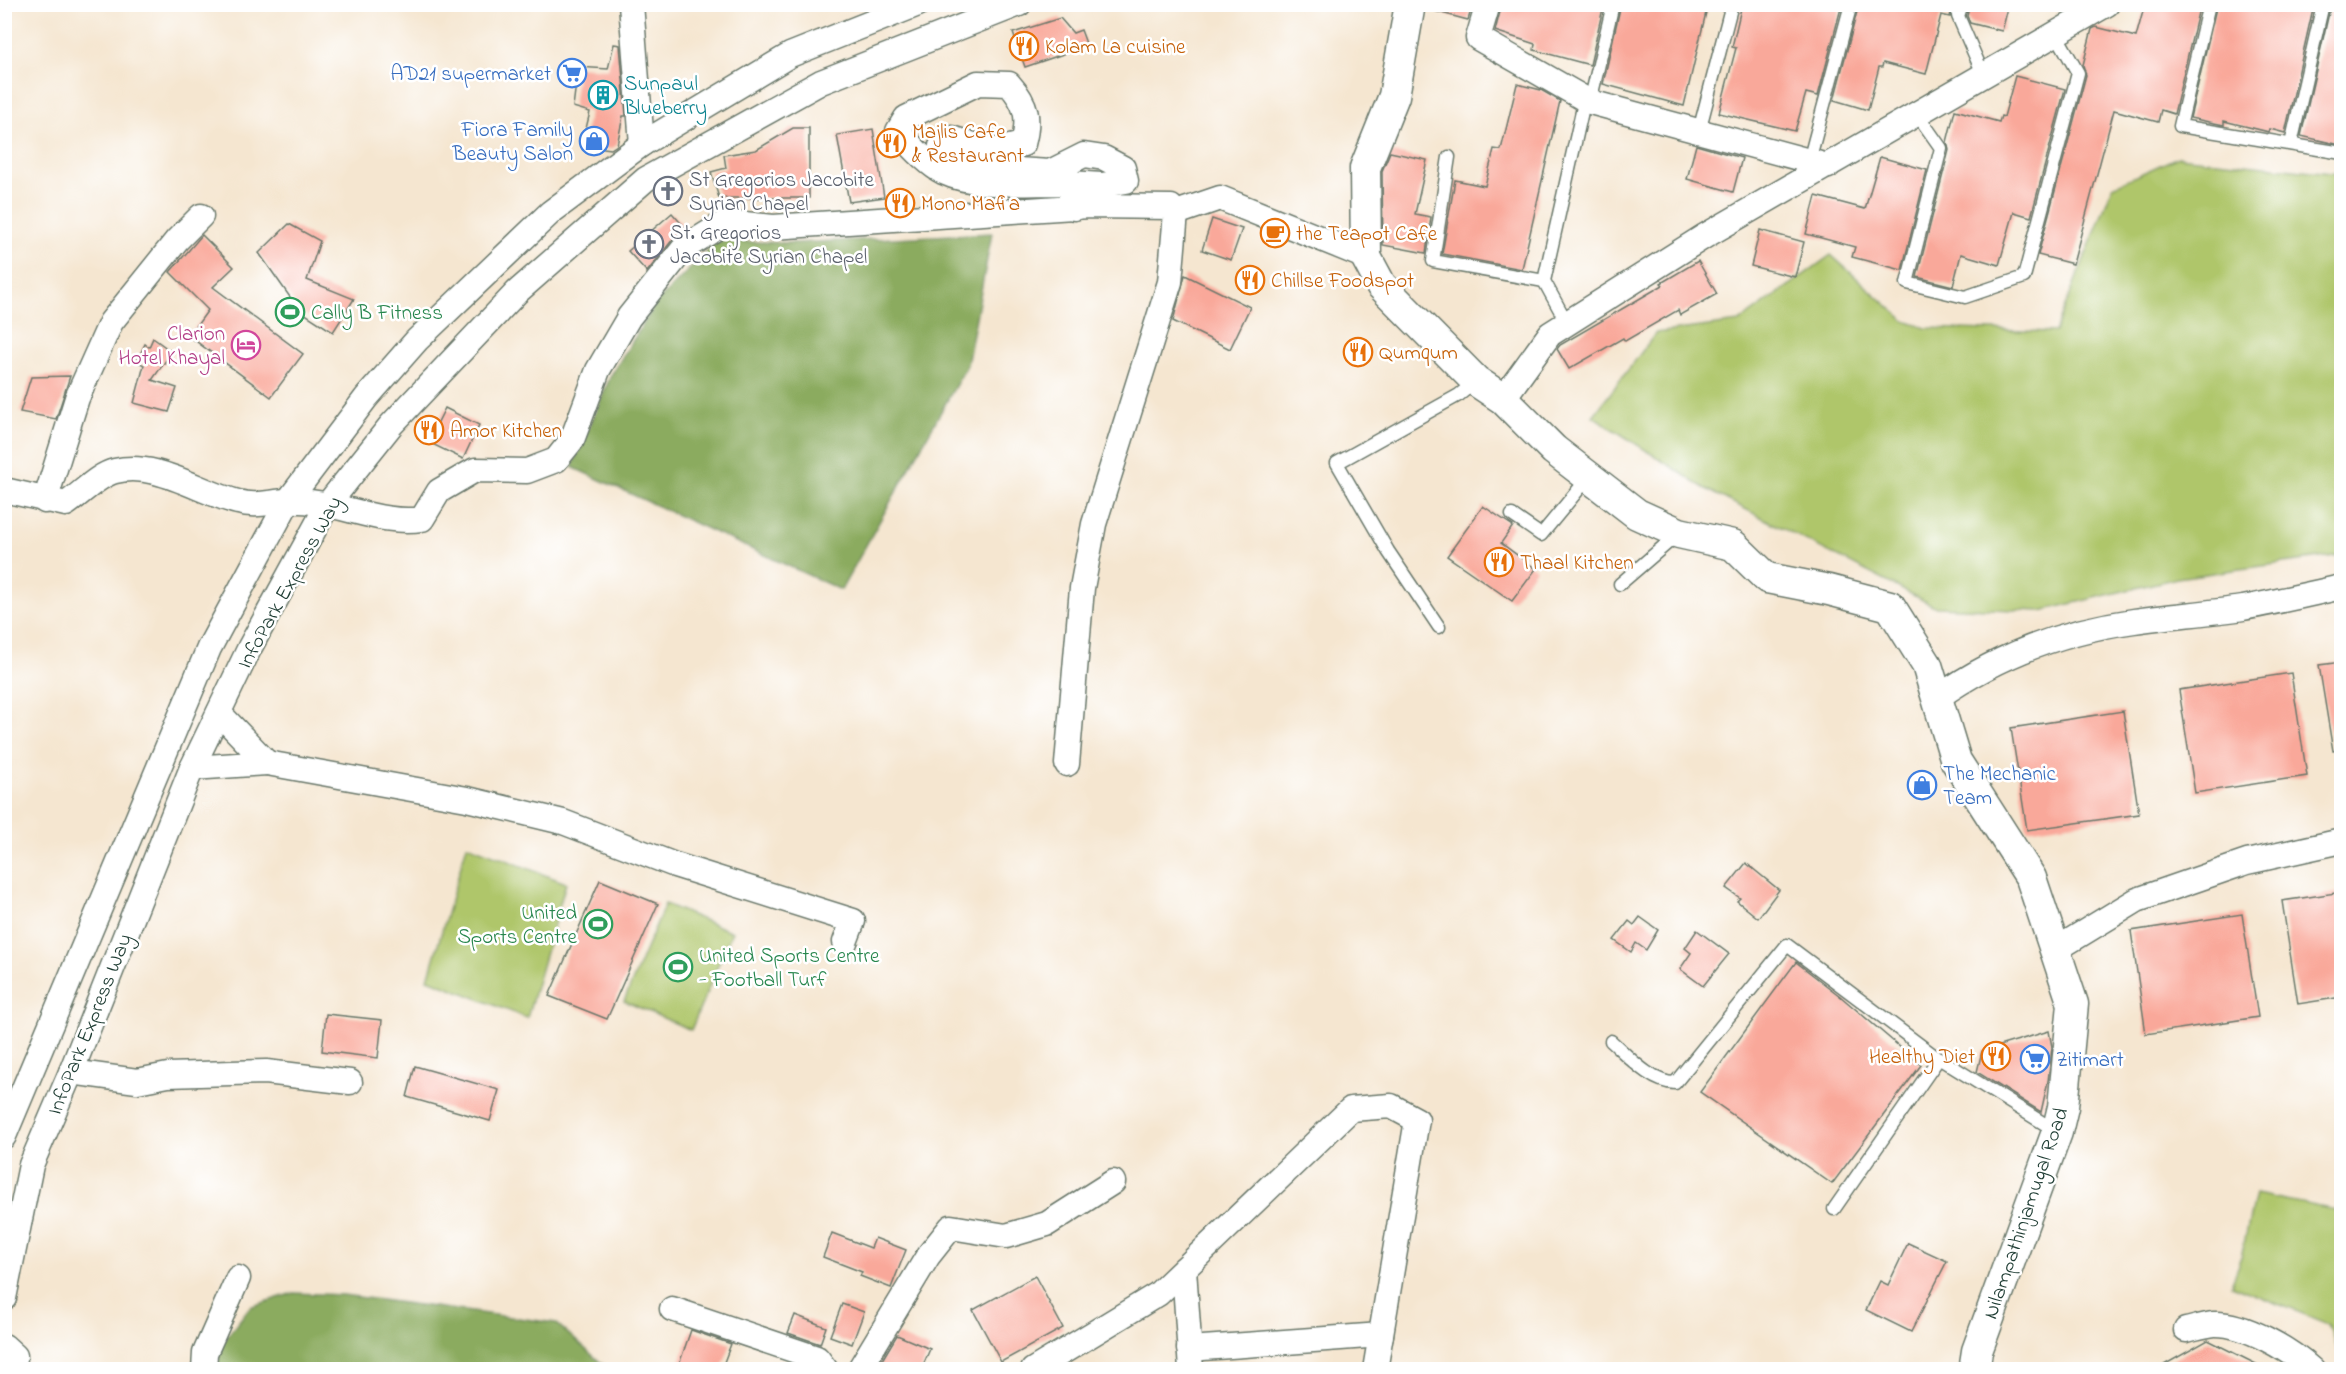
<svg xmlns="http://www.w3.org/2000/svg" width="2346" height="1374" viewBox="0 0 2346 1374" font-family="'Indie Flower',sans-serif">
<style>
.green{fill:#afc66b;stroke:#678250;stroke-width:1.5}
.forest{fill:#8bab5f;stroke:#55744a;stroke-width:1.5}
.building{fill:#f9a89a}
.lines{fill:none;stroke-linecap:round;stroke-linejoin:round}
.service-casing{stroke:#6a786b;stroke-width:15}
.minor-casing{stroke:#6a786b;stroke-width:27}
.tertiary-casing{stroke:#6a786b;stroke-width:33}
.service{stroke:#fff;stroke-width:12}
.minor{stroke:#fff;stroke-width:24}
.tertiary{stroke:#fff;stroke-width:30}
.labels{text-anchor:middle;stroke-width:5;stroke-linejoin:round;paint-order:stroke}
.food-label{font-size:21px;fill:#c56008;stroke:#fff;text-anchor:start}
.shop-label{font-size:21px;fill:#366cbe;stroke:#fff;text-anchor:end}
.culture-label{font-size:21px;fill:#0d838f;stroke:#fff;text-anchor:start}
.worship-label{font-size:21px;fill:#5b616d;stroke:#fff;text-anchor:start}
.leisure-label{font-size:21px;fill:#27864d;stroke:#fff;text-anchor:start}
.hotel-label{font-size:21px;fill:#b23c85;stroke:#fff;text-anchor:end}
.street-label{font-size:21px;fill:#1f3d34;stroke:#fff}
</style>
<rect width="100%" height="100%" fill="#fff"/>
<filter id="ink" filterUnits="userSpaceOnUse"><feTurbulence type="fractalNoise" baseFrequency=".0167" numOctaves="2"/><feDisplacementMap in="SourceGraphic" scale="12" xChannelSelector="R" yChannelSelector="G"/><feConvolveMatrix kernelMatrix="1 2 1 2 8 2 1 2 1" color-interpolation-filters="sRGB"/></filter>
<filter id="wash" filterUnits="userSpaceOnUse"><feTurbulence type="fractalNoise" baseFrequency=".008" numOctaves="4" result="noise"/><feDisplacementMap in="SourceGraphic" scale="24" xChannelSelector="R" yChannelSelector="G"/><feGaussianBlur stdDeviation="1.35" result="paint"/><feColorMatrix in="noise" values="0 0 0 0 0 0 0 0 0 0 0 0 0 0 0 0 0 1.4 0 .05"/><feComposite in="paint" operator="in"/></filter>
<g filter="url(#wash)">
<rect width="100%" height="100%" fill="#f5e6d0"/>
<g class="green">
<path d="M2178,157l163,17v381l-164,23 -136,33 -105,-4 -232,-119 -111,-72 63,-83 83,-11 92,-67 74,66 21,7 129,4 58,-146z"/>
<path d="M467,845l99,38 -39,135 -99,-39z"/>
<path d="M665,904l67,28 -41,98 -67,-29z"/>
<path d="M2255,1194l86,17v147l-13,-34 -97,-39 9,-23z"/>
</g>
<g class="forest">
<path d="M992,233l-25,132 -126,225 -269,-123 39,-92 46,-73 60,-61 78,2z"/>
<path d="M293,1293l50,2 213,28 52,46 -391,1 4,-26 29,-37z"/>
</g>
<g id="blocks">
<g class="building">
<path d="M1431,4h42l-5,16 -38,-10z"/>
<path d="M1502,4h102l-14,61 -56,-15 1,-6 -40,-13z"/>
<path d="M1621,4h87l-24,102 -81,-22z"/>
<path d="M1742,4h100l-24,92 -12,-3 -11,38 -76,-18 17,-65 -4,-1z"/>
<path d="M1859,4h94l-3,13 -9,-2 -15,59 -43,-11 -1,4h-3l-11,43 -34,-10z"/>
<path d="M1970,4h39l-7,27 -32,-8 -3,-7z"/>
<path d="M2145,4h55l-26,110 -13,-4 -3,12 -44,-12 -41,154 -35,-9 48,-180 -3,-10 9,-36 4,-2 40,10z"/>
<path d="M2217,4h97l-29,129 -15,-4 -1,3 -45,-11v4l-34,-7z"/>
<path d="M2331,4h11v139l-6,1 -35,-8z"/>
<path d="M1060,18l13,15 8,-3 6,16 -62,21 -12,-34z"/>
<path d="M614,44l6,1 6,71h-3l-6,29 -6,4 -29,-4 8,-33 -17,-5 5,-40 30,2z"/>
<path d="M2015,76l50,13 -34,128 -17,-5 -15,53 -38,-11 -8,32 -36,-9 32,-127 -2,-8 8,-32 44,12 2,-6 3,1z"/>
<path d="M1517,84l24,6 19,11 -38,168 -80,-15 13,-74 30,6 9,-37 7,1z"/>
<path d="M793,128h16v70h-90l-8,-26 15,-4 -2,-13 32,-5z"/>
<path d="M873,129l11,68 -35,5 -12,-67z"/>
<path d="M1696,145l46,13 -9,34 -46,-13z"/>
<path d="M1390,152l37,8 -12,54 16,3 -5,36 -43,-8 -1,-74z"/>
<path d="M1880,157l47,13 -25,100 -50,-13 3,-10 -49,-13 10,-38 49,13z"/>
<path d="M672,213l15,17 -14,9 -26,33 -19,-21z"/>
<path d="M1212,219l30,10 -11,31 -29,-10z"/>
<path d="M289,224l31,17 -13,39 47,19 -21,33 -34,-22 -40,-57z"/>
<path d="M1760,230l44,12 -9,35 -44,-11z"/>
<path d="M202,235l32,32 -21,20 90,67 -32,43 -82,-61 19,-26 -38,-38z"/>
<path d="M1698,261l19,33 -37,21 -2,-5 -53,31 -2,-3 -54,31 -12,-20 3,-4 103,-60 -2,-2z"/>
<path d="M1185,275l65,32 -20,42 -57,-28z"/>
<path d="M153,338l19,14 -20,28 25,8 -8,24 -35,-9 10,-38 -7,-4 8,-17 4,3z"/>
<path d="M70,376l-14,43 -36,-7 11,-35z"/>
<path d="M445,408l34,17 -16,34 -35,-17z"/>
<path d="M1483,506l30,20 -12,17 35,26 -24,32 -65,-45z"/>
<path d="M2342,662v88l-9,1 -14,-86z"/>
<path d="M2291,673l16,103 -112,17 -16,-103z"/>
<path d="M2123,711l16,103 -112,16 -16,-102z"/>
<path d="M1746,863l33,27 -21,28 -21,-17 3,-3 -14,-10z"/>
<path d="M600,880l58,24 -51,115 -58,-23z"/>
<path d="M2342,892v105l-44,7 -16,-103z"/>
<path d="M2242,914l16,103 -112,17 -15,-103z"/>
<path d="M1640,917l18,13 -12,20 -10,-7 -5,9 -17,-12 15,-19 5,4z"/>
<path d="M1697,930l32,24 -26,32 -23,-17 11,-16 -6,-5z"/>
<path d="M1796,962l44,34 81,69 -89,119 -132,-92z"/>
<path d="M326,1014l56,6 -4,38 -56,-7z"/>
<path d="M2049,1031l3,16 -4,34 -7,31 -64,-40 5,-21z"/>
<path d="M415,1066l84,24 -9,31 -83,-24z"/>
<path d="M832,1233l39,15 4,-10 31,12 -15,38 -31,-12 2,-4 -39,-15z"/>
<path d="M1908,1243l39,18 -36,71 -45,-22 14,-29 8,4z"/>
<path d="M1035,1276l28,52 -62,34 -28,-52z"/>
<path d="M842,1304l22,8 -12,32 -22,-8z"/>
<path d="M795,1315l31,12 -6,17 -32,-11z"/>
<path d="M691,1330l40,14 -10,26h-44z"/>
<path d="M897,1335l33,14 -9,21h-45z"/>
<path d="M2208,1340l60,30h-113z"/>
</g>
</g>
</g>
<g filter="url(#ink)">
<use href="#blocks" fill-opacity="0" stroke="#6a786b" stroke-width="1.5"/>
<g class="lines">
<g class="service-casing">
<g id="service">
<path d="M1962,4l-4,12 26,60"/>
<path d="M2209,4l-29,122 162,27"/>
<path d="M1590,102l23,-98"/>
<path d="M1917,114l24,34 -34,135 58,14 59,-20 54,-204 -22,-39"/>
<path d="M1699,131l33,-127"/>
<path d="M2291,144l32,-140"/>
<path d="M1449,157l-16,104 111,20"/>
<path d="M1809,161l42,-157"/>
<path d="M1567,323l-23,-42 41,-183"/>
<path d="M1512,515l29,20 47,-57"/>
<path d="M1620,584l58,-50"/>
<path d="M1439,627l-51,-76 -51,-88 122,-68 16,-13"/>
<path d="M1611,1041c17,15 40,42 64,42l112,-138 145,109 124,77"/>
<path d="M1834,1209l105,-151"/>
</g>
</g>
<g class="minor-casing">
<g id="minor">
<path d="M631,4l11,140"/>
<path d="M1488,4l-10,34 112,64 238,64"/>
<path d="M1069,183l33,2 24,-4 -3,-13 -19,-10 -20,-3 -34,17 -69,-4 -35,-8 -5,-14 10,-8 42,13 30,-7c7,-26 4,-40 -14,-60l-31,-1 -72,35 -8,13c12,14 29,33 45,41 36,17 87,10 126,11l5,25"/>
<path d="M1176,213l44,-15 146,59"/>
<path d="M1503,399l47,-65 155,-98 402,-232"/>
<path d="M4,490l62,14c15,-10 32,-29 49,-33 42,-10 83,21 123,31 18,5 31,0 49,-1 46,-3 91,25 135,18l17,-28 36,-21 52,1 29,-11 16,-20 26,-70 31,-53 55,-69 42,-26 47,5 316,-21 82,1 5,6 -6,69 -76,242 -12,64 -15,176"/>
<path d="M45,501l32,-103 34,-76 66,-82 24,-24"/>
<path d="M1937,698c59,-42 125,-67 197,-77 37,-5 73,-8 109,-13 33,-6 66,-14 99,-21"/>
<path d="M267,763l200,36 96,23 112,43 178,56 -8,21"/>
<path d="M192,768l75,-5 -48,-50"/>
<path d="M2055,950l82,-50 110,-38 95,-21"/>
<path d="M71,1072l66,9 31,-6 98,-3 84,10"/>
<path d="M4,1136l205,-488 79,-147 78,-103 51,-58 134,-128 91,-68 148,-89 128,-51"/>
<path d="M1184,1269l7,101"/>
<path d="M4,1298l27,-133 40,-93 120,-302 59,-123 78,-143 63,-79 126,-133 129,-113 175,-97 198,-78"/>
<path d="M672,1309l145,49 9,12"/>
<path d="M2186,1330c9,-2 19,-5 28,-6 31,-1 76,26 98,46"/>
<path d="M4,1346l11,10 -1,14"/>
<path d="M1189,1349l192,-14"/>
<path d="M204,1370l1,-17 33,-75"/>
<path d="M859,1370l69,-114 23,-29 55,9 41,-12 66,-42"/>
<path d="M1033,1370l125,-76 193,-185 40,-3 26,14 -42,250"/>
</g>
</g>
<g class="tertiary-casing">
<path id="tertiary" d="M1410,4l-16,92 -29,72 1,89 15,28 95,96 27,18 51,51 83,64 42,19 54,12 34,33 62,12 61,16 37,59 29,96 75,117 42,126 -10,103 -6,25 -80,219 -3,19"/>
</g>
<use href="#service" class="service"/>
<use href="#minor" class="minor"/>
<use href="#tertiary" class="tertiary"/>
</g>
</g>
<defs>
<g id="restaurant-ring" transform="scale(1.5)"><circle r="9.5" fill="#fff" stroke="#e8710a" stroke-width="1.5"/><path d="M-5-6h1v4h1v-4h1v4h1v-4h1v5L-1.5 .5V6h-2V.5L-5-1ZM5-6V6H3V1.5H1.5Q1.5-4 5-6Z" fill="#e8710a"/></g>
<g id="supermarket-ring" transform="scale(1.5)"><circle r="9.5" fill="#fff" stroke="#3f7fe0" stroke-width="1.5"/><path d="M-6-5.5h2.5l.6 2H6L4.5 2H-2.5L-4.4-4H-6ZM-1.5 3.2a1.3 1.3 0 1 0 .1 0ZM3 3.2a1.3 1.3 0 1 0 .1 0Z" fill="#3f7fe0"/></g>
<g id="building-ring" transform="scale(1.5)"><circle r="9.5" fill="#fff" stroke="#0f9aa8" stroke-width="1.5"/><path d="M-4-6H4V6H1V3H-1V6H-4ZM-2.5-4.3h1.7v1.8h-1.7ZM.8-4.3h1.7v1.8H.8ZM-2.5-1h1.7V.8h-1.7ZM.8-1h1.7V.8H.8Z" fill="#0f9aa8"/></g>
<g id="shop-ring" transform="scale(1.5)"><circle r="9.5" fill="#fff" stroke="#3f7fe0" stroke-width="1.5"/><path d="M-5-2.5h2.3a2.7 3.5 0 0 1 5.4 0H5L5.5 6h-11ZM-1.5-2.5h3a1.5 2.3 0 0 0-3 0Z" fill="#3f7fe0"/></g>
<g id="church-ring" transform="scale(1.5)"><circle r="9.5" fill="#fff" stroke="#6b7280" stroke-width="1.5"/><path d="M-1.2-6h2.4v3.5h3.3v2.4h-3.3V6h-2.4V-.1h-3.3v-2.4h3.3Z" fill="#6b7280"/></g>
<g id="cafe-ring" transform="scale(1.5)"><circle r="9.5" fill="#fff" stroke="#e8710a" stroke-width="1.5"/><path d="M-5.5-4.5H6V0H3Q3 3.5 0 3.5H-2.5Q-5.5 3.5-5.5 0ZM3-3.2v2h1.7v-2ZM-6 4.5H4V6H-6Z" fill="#e8710a"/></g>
<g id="stadium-ring" transform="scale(1.5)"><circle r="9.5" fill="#fff" stroke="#2e9e5b" stroke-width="1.5"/><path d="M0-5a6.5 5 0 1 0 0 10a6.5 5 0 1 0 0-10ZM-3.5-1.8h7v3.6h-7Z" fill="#2e9e5b"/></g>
<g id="hotel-ring" transform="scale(1.5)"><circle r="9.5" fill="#fff" stroke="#d1479c" stroke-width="1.5"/><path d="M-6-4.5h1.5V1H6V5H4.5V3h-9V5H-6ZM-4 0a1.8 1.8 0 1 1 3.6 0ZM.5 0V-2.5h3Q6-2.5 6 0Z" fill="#d1479c"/></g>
</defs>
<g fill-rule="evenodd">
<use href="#restaurant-ring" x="1024" y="46"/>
<use href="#supermarket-ring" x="572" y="73"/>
<use href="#building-ring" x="603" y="95"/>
<use href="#shop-ring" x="594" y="141"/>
<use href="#restaurant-ring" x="891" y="143"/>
<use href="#church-ring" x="668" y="191"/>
<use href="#restaurant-ring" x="900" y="203"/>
<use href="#cafe-ring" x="1275" y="233"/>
<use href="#church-ring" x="649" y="244"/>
<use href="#restaurant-ring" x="1250" y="280"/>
<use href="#stadium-ring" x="290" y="312"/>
<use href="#hotel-ring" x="246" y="345"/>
<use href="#restaurant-ring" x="1358" y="352"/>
<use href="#restaurant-ring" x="429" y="430"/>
<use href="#restaurant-ring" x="1499" y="562"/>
<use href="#shop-ring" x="1922" y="785"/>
<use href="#stadium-ring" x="598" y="924"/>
<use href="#stadium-ring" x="678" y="967"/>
<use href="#restaurant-ring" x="1996" y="1056"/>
<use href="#supermarket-ring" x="2035" y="1059"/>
</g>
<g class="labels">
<g class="food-label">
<text x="1045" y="53">Kolam La cuisine</text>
<text x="912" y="138">Majlis Cafe<tspan x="912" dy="24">&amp; Restaurant</tspan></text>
<text x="921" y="210">Mono Mafia</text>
<text x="1296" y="240">the Teapot Cafe</text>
<text x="1271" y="287">Chillse Foodspot</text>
<text x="1379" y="359">Qumqum</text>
<text x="450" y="437">Amor Kitchen</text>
<text x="1520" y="569">Thaal Kitchen</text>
<text x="1975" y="1063" text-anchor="end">Healthy Diet</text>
</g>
<g class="shop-label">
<text x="551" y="80">AD21 supermarket</text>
<text x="573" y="136">Fiora Family<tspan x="573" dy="24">Beauty Salon</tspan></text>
<text x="1943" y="780" text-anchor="start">The Mechanic<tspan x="1943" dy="24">Team</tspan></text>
<text x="2056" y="1066" text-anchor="start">Zitimart</text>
</g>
<g class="culture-label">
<text x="624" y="90">Sunpaul<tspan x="624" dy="24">Blueberry</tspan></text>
</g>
<g class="worship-label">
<text x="689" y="186">St Gregorios Jacobite<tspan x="689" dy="24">Syrian Chapel</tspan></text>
<text x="670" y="239">St. Gregorios<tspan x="670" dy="24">Jacobite Syrian Chapel</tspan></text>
</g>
<g class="leisure-label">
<text x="311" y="319">Cally B Fitness</text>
<text x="577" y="919" text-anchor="end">United<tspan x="577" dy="24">Sports Centre</tspan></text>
<text x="699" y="962">United Sports Centre<tspan x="699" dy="24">- Football Turf</tspan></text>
</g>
<g class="hotel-label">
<text x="225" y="340">Clarion<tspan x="225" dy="24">Hotel Khayal</tspan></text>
</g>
<g class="street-label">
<text transform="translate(289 582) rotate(-61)" y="7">InfoPark Express Way</text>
<text transform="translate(89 1024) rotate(-68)" y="7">InfoPark Express Way</text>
<text transform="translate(2025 1213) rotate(-71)" y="7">Nilampathinjamugal Road</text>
</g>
</g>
<rect width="2346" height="1374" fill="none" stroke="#fff" stroke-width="24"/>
</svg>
